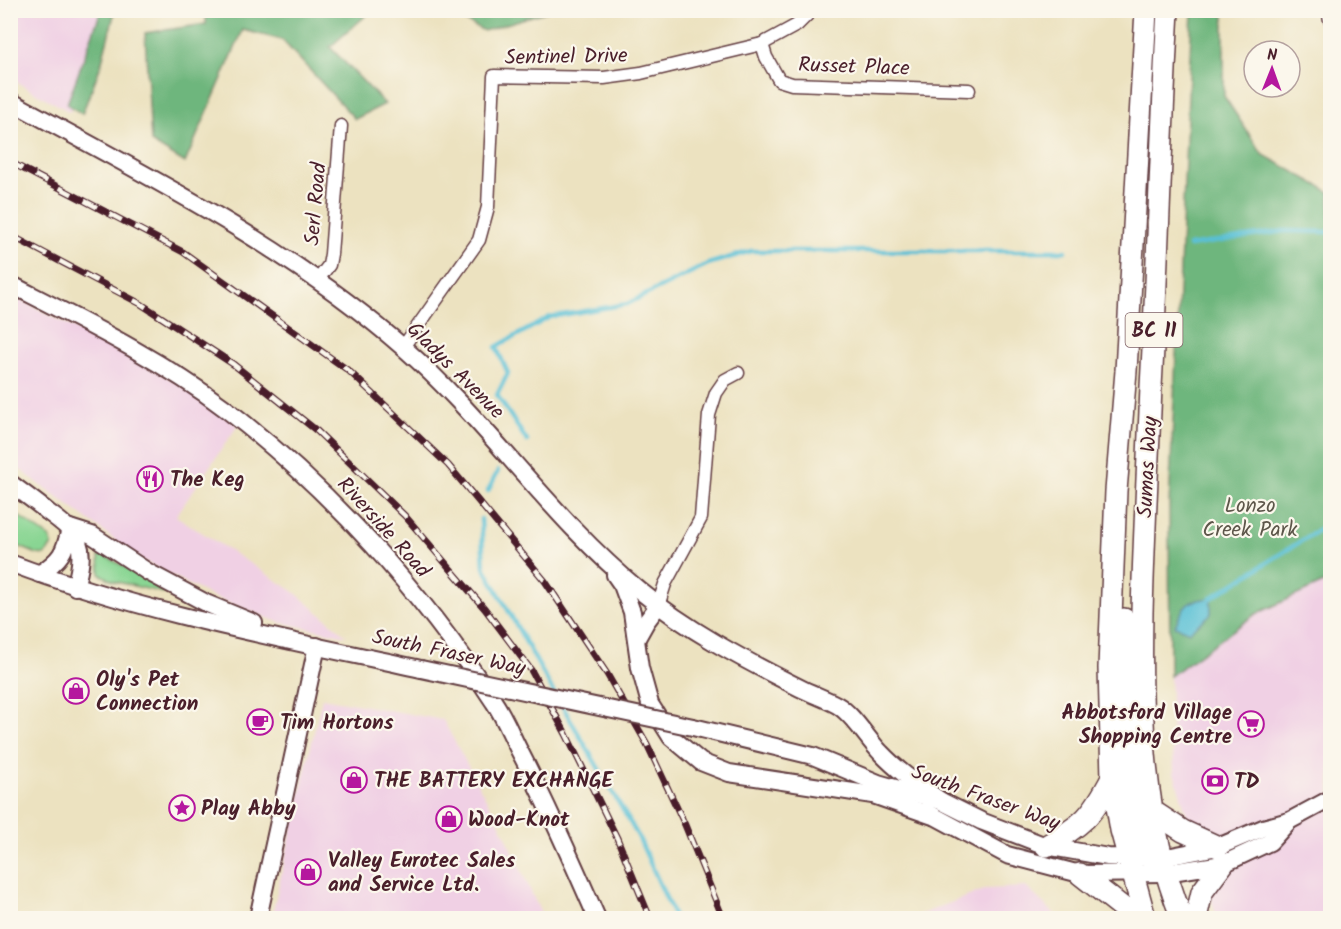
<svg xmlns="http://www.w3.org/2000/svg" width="1341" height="929" viewBox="0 0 1341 929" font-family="Kalam,sans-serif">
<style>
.built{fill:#f0d0e4}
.green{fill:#89d593;stroke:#6a7a5f;stroke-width:1.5}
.forest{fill:#6eb67d;stroke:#5c6a54;stroke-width:1.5}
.water{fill:#58c0d5;stroke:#517080;stroke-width:1.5}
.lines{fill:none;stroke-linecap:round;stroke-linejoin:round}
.stream{stroke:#58c0d5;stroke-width:4.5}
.street-casing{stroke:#623c41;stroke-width:15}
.secondary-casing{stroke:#623c41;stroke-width:20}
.highway-casing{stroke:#623c41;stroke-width:24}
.street{stroke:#fff;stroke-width:12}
.secondary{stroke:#fff;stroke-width:16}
.highway{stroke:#fff;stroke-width:21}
.rail-casing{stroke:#4a1f2b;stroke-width:7}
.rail{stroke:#fbf7ec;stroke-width:4.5;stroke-dasharray:14;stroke-linecap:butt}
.secondary-bridge-casing{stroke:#623c41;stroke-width:20;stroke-linecap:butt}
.secondary-bridge{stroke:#fff;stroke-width:16}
.labels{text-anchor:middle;stroke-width:4.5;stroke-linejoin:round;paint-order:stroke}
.shield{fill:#fbf7ec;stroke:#7f6065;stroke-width:1.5}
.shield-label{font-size:20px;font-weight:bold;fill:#4a1f2b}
.street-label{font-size:21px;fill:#4a1f2b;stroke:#fbf7ec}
.poi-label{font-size:21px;font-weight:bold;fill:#4a1f2b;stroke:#fbf7ec;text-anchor:start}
.park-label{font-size:21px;fill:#5d564a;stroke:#fbf7ec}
</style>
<rect width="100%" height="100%" fill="#fbf7ec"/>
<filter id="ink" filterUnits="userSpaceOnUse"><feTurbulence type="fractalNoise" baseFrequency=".0167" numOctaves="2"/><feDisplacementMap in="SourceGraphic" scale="12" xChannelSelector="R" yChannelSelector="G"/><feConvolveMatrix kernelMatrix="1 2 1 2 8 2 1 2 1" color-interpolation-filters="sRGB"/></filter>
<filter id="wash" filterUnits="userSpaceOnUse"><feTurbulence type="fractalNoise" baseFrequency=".008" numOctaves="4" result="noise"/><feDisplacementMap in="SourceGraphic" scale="24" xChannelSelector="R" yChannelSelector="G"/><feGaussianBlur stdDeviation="1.35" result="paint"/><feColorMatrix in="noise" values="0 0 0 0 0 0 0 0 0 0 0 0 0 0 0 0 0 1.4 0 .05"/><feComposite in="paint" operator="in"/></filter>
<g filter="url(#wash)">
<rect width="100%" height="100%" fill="#ece2c0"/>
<g class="built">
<path d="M10,11h96l-36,101 -59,-33z"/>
<path d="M10,294l165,87 63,44 -62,91 117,75 54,45 -69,-14 -67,-26 -69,-36 -131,-97z"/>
<path d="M1330,580v338h-113l-43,-145 -4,-97 86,-62z"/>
<path d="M322,698l121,22 60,110 40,88h-270l1,-12z"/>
<path d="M1026,887l33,31h-147l74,-29z"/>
</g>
<g class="green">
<path d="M10,510l40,28 2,7 -7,10 -8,-1 -26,-11z"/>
<path d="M104,555l65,37 -1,2 -55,-13 -13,-7 -1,-18z"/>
</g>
<g class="forest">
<path d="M101,11h14l-14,54 -19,49 -15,-10z"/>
<path d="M206,11h165l-41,36 55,57 -30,15 -73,-79 -39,-10 -58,133 -34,-21 -6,-109 61,-9z"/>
<path d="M446,11h102l-64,20z"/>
<path d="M1192,11h32v85l38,58 68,38v388l-74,34 -86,62 -1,-171z"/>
</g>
<path class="water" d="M1211,598v16l-22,18 -14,-6c9,-22 13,-26 36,-28z"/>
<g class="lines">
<g class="stream">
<path d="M1189,246l95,-15 46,1"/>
<path d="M527,441l-30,-46 11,-22 -12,-26 54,-30 77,-13 81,-40 43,-13h314"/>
<path d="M488,491l10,-20"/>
<path d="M481,519l3,48 70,126"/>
<path d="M1211,598l106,-67 13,-6"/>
<path d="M560,702l78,134 37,82"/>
</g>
</g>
</g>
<g filter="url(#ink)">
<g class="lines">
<g class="street-casing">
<g id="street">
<path d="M1328,10l2,10"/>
<path d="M762,44l4,13 13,23 13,4 177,6"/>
<path d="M317,281l12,-16 2,-11 10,-128"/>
<path d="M403,347l76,-107 9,-33 6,-131 110,2 37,-5 121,-29 35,-19 15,-15"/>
<path d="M658,606l7,-22 36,-66 8,-103 7,-22 9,-13 13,-7"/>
</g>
</g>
<g class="secondary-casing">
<g id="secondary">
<path d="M10,101c136,74 278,145 395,248 84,74 147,170 234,241 48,40 105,70 161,98 12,6 26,11 37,17 16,9 31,35 44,48 18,19 39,33 60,48"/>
<path d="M10,284c74,38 150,75 216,125 104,80 196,183 268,293 11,16 18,35 27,52 28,54 52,109 76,164"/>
<path d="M10,483c13,10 26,19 38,29 33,24 39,34 27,75"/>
<path d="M70,528l22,7 56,37 60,32 46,19"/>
<path d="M10,563c132,50 273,76 411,106"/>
<path d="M39,574c21,-14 26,-21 31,-46"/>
<path d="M615,575l7,10 10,27 8,56 10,36 21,33 30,25 28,11 144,22 60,21"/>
<path d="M637,638l9,-16 12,-16"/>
<path d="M693,727l120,29 65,27 63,18 40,20 65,25 62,11 53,1 57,-11 45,-19 26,-7 41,-22"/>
<path d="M925,811l82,44 73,19 85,-1 58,-9 47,-22 19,-21"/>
<path d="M258,918l59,-272"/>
</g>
</g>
<g class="highway-casing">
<g id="highway">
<path d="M1168,10c-7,126 -10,251 -17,377 -3,75 -7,149 -9,225 -2,104 0,208 40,306"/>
<path d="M1124,619l4,140 8,59 14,40"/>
<path d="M1151,810l32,21 35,16"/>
<path d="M1046,846c38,-23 45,-28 66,-68"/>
<path d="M1080,874l56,44"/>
<path d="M1145,918l-24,-88 -9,-52 -3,-110 7,-177 10,-120 20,-361"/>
<path d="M1196,918l6,-26 21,-28"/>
</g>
</g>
<use href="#street" class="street"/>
<use href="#secondary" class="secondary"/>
<use href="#highway" class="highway"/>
<g class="rail-casing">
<g id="rail">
<path d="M10,162l173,90 166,119 99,94 97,116 62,93 40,70 38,81 38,93"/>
<path d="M10,235l131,69 92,60 84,67 88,85 80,93 46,61 35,64 51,104 33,80"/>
</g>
</g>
<use href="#rail" class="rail"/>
<g class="secondary-bridge-casing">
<path id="secondary-bridge" d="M421,669l272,58"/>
</g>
<use href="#secondary-bridge" class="secondary-bridge"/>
</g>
</g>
<defs>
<g id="restaurant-ring" transform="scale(1.35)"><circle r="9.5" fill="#fbf7ec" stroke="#b5179e" stroke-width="1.5"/><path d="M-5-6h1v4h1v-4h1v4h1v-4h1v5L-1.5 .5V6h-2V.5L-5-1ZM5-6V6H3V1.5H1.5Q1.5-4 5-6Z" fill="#b5179e"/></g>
<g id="shop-ring" transform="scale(1.35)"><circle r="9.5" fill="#fbf7ec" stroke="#b5179e" stroke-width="1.5"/><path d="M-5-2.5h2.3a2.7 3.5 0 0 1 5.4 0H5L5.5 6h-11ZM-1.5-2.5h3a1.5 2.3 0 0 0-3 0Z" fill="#b5179e"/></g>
<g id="cafe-ring" transform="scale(1.35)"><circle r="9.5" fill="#fbf7ec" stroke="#b5179e" stroke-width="1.5"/><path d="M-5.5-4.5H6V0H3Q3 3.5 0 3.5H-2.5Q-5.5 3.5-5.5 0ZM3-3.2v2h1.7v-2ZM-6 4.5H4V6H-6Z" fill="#b5179e"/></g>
<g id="supermarket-ring" transform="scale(1.35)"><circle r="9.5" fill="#fbf7ec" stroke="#b5179e" stroke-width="1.5"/><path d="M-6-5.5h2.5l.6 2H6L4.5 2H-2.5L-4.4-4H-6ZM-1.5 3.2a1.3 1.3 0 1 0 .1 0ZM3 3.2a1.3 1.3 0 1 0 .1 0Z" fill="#b5179e"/></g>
<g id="bank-ring" transform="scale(1.35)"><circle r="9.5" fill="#fbf7ec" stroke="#b5179e" stroke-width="1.5"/><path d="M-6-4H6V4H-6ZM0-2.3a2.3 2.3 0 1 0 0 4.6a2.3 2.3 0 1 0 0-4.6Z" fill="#b5179e"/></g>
<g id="sight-ring" transform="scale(1.35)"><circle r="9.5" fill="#fbf7ec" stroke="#b5179e" stroke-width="1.5"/><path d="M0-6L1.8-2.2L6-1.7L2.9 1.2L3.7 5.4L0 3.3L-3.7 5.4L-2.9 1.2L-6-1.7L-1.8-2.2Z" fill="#b5179e"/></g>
</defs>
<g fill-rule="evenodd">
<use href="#restaurant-ring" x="150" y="479"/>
<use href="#shop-ring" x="76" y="691"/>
<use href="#cafe-ring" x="260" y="722"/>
<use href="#supermarket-ring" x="1251" y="724"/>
<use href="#shop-ring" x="354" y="780"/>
<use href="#bank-ring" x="1215" y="781"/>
<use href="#sight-ring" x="182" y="808"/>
<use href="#shop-ring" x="449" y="819"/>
<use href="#shop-ring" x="308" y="872"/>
</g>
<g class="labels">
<rect class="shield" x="1125.5" y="313" width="57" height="34" rx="4.5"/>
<g class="shield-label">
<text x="1154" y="337">BC 11</text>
</g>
<g class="street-label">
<text transform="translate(566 56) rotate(-1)" y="7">Sentinel Drive</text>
<text transform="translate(854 66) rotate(2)" y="7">Russet Place</text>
<text transform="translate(315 204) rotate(-85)" y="7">Serl Road</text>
<text transform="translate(456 370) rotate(45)" y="7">Gladys Avenue</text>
<text transform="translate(1147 467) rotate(-87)" y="7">Sumas Way</text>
<text transform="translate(384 527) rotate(48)" y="7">Riverside Road</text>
<text transform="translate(449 652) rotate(12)" y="7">South Fraser Way</text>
<text transform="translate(986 797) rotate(20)" y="7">South Fraser Way</text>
</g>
<g class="poi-label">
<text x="170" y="486">The Keg</text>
<text x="96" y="686">Oly's Pet<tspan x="96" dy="24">Connection</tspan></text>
<text x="1232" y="719" text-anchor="end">Abbotsford Village<tspan x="1232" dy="24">Shopping Centre</tspan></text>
<text x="280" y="729">Tim Hortons</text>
<text x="374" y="787">THE BATTERY EXCHANGE</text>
<text x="1234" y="788">TD</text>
<text x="201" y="815">Play Abby</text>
<text x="468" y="826">Wood-Knot</text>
<text x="328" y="867">Valley Eurotec Sales<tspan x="328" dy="24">and Service Ltd.</tspan></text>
</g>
<g class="park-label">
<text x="1250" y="512">Lonzo<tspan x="1250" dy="24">Creek Park</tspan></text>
</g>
</g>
<rect width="1341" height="929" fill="none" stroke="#fbf7ec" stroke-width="36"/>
<g transform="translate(1272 69) rotate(1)"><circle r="28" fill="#fbf7ec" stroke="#b4a19f" stroke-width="1.5"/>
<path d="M0-4.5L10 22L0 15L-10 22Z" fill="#b5179e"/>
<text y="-9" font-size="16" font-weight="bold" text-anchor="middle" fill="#4a1f2b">N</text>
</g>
</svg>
